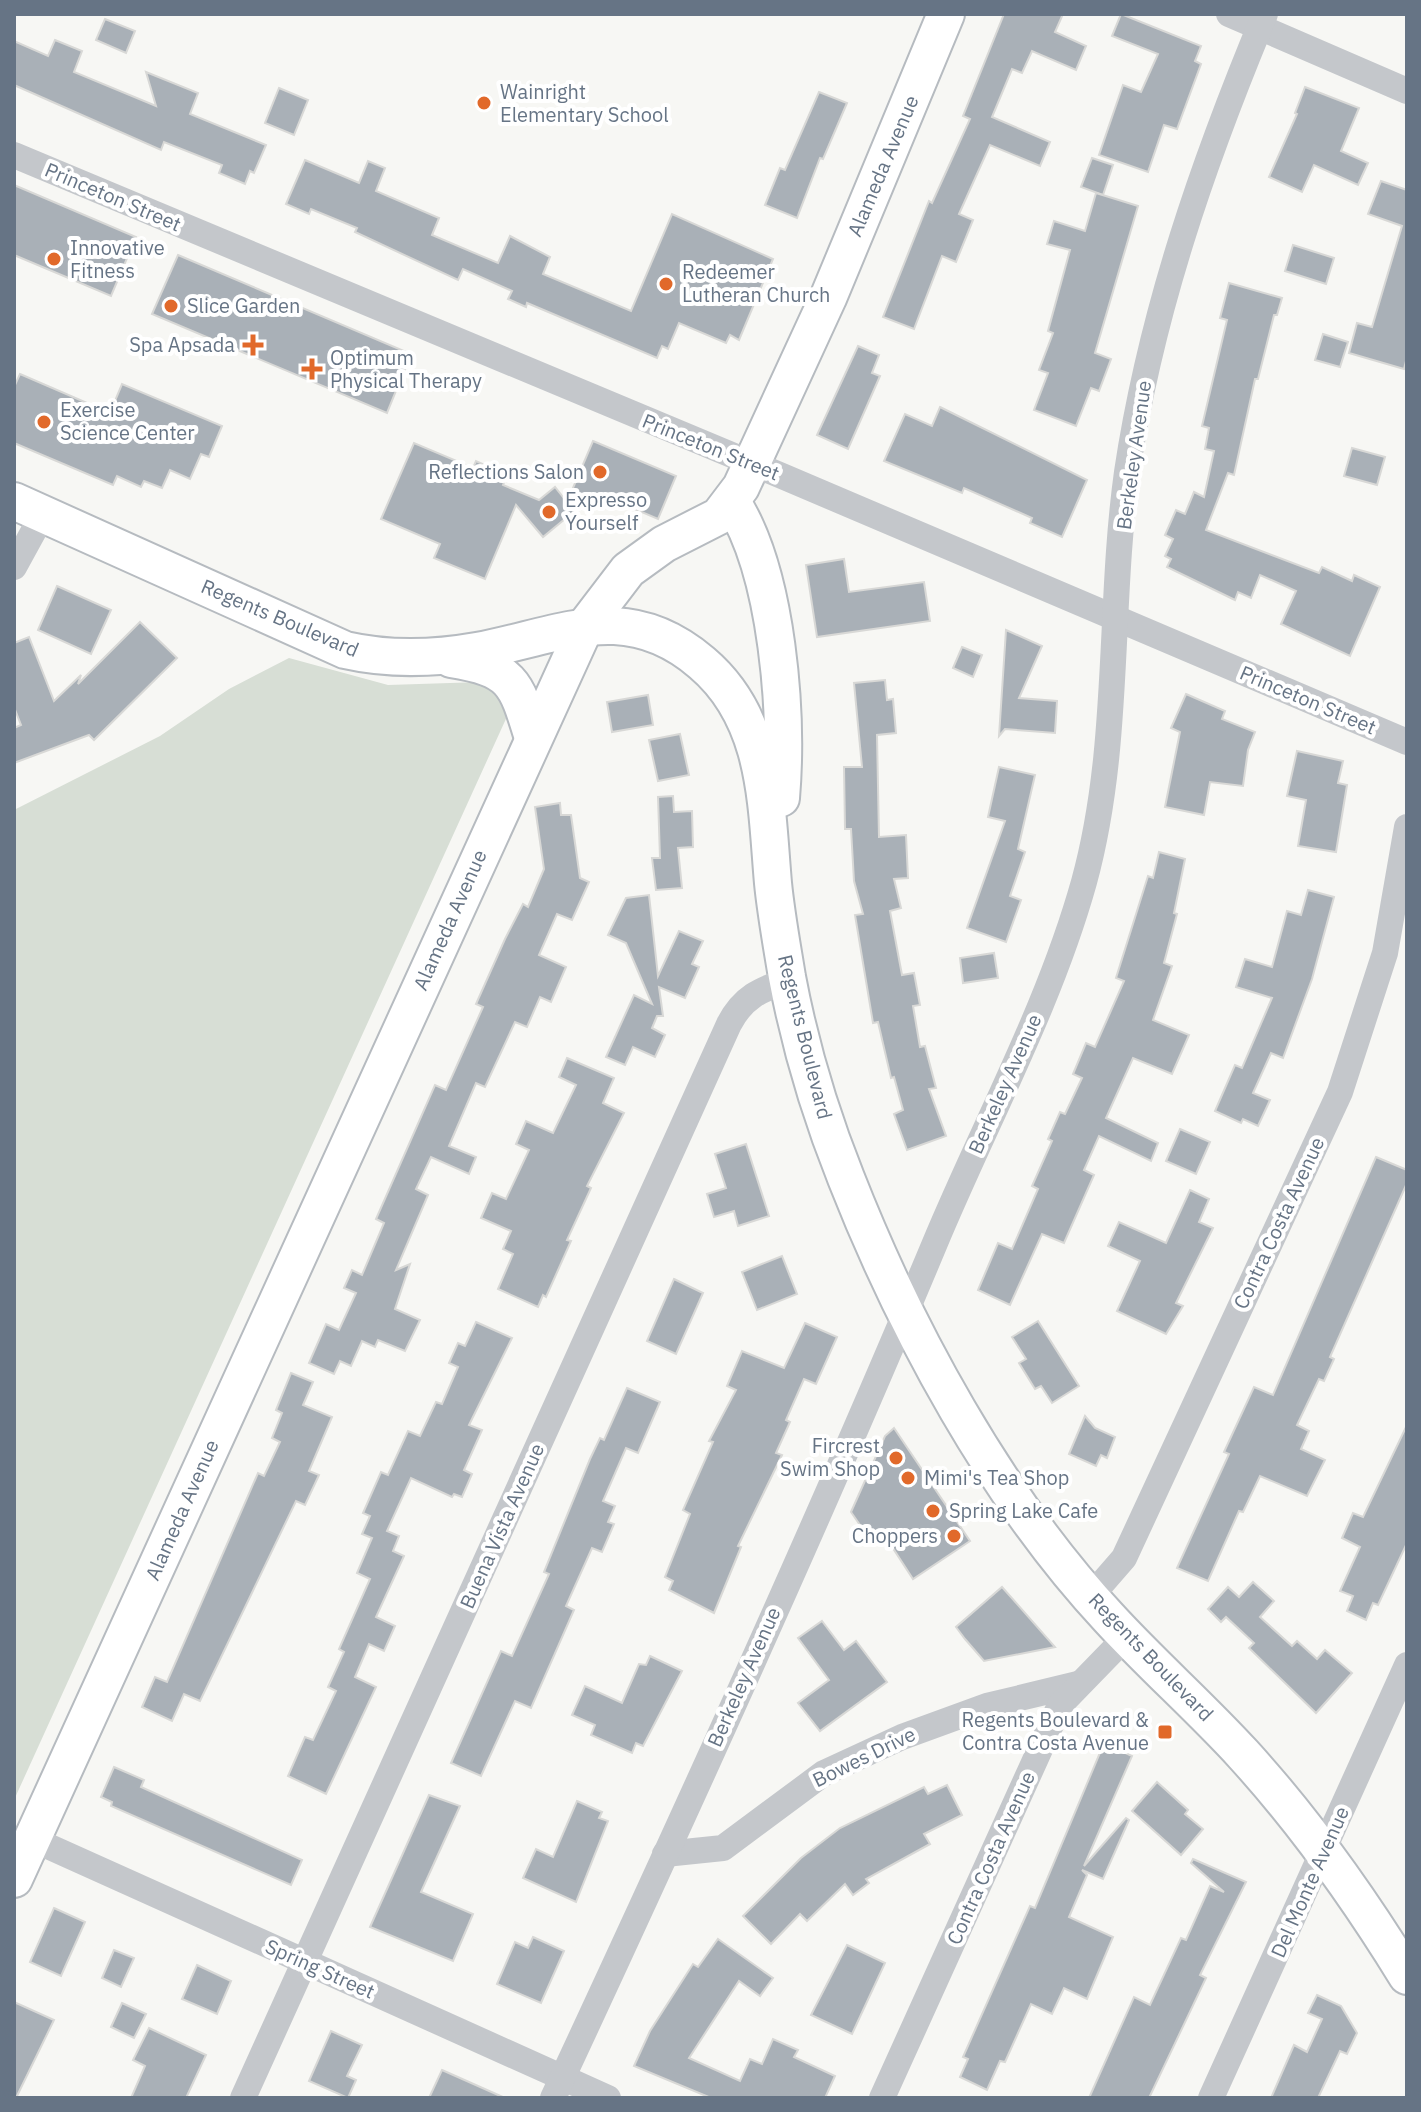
<svg xmlns="http://www.w3.org/2000/svg" width="1421" height="2112" viewBox="0 0 1421 2112" font-family="'IBM Plex Sans',sans-serif">
<style>
.green{fill:#d7ded5}
.building{fill:#a9b0b7;stroke:#d8d8d6;stroke-width:2}
.lines{fill:none;stroke-linecap:round;stroke-linejoin:round}
.secondary-casing{stroke:#b6bbc0;stroke-width:40}
.street{stroke:#c4c7cb;stroke-width:26}
.secondary{stroke:#fff;stroke-width:36}
.poi-dot{fill:#e1692a;stroke:#fff;stroke-width:3}
.labels{text-anchor:middle;stroke-width:8;stroke-linejoin:round;paint-order:stroke}
.poi-label{font-size:20px;fill:#667485;stroke:#fff;text-anchor:start}
.street-label{font-size:20px;fill:#667485;stroke:#fff}
</style>
<rect width="100%" height="100%" fill="#f7f7f4"/>
<path class="green" d="M289,658l99,27 93,-3 14,4 15,24 -496,1090v-990l146,-74 69,-47z"/>
<g class="building">
<path d="M1004,14h59l-8,18 31,14 -10,24 -44,-19 -10,22 -10,-4 -20,48 58,25 -10,24 -50,-21 -31,69 14,6 -17,42 -14,-6 -28,73 -31,-12 46,-116 3,2 38,-84 -7,-3z"/>
<path d="M1121,14l80,32 -6,15 6,3 -24,65 -13,-4 -16,47 -49,-17 24,-70 18,7 17,-38 -46,-18z"/>
<path d="M105,19l30,12 -9,22 -30,-13z"/>
<path d="M55,40l27,11 -8,21 82,34 -10,-34 52,21 -8,21 76,31 -12,28 -4,-2 -5,13 -26,-11 3,-8 -58,-23 -3,8 -147,-65v-44l34,15z"/>
<path d="M1305,87l54,21 -18,43 27,12 -10,22 -44,-20 -12,27 -33,-15 28,-63 -2,-1z"/>
<path d="M279,88l29,12 -14,35 -29,-12z"/>
<path d="M819,92l28,11 -24,56 -3,-1 -23,60 -32,-13 15,-37 5,2z"/>
<path d="M1092,158l21,7 -10,30 -22,-8z"/>
<path d="M305,160l54,23 9,-22 17,7 -9,23 63,27 -7,17 66,28 12,-27 40,21 -7,17 88,37 41,-97 101,45 -34,81 -9,-5 -4,8 -47,-20 -11,26 -6,-3 -5,12 -130,-55 -1,4 -18,-8 4,-8 -49,-22 -5,11 -103,-48 2,-4 -46,-19 -2,5 -23,-10z"/>
<path d="M1381,181l26,9v167l-3,12 -55,-16 8,-30 15,4 30,-101 -34,-12z"/>
<path d="M14,185l122,52 -25,59 -97,-41z"/>
<path d="M1096,193l42,13 -43,147 16,6 -12,32 -8,-3 -15,38 -42,-16 14,-37 -9,-3 14,-37 -5,-2 22,-81 -23,-6 7,-23 31,10z"/>
<path d="M1293,245l41,13 -8,26 -41,-13z"/>
<path d="M178,255l233,99 -24,59 -235,-99z"/>
<path d="M1229,283l53,15 -5,17h-3l-16,64h-3l-21,96 -6,-2 -22,57 113,43 3,-6 30,14 2,-6 26,12 -30,69 -69,-32 15,-33 -36,-16 -9,23 -13,-6 -3,8 -68,-33 4,-8 -6,-3 8,-17 -8,-4 11,-25 9,4 9,-22 10,5 10,-46 -9,-2 4,-21 -7,-2 25,-106 -7,-2z"/>
<path d="M1323,334l25,8 -8,25 -25,-7z"/>
<path d="M858,346l21,9 -7,18 8,3 -32,73 -31,-14z"/>
<path d="M20,374l90,39 12,-29 100,42 -13,31 -8,-3 -11,25 -20,-9 -8,18 -18,-7 -3,6 -24,-11 -4,9 -99,-42v-56z"/>
<path d="M940,407l147,73 -25,57 -32,-14 2,-5 -68,-30 -2,5 -78,-32 21,-47 27,12z"/>
<path d="M593,441l83,35 -18,43 -56,-24 -1,3 -7,-3 -51,42 -27,-32 -31,74 -51,-21 6,-14 -59,-25 33,-76 59,25 3,-7 31,14 -4,10 36,15 16,-13 12,15z"/>
<path d="M1352,448l33,9 -8,28 -33,-9z"/>
<path d="M844,559l5,33 75,-10 6,39 -113,16 -11,-72z"/>
<path d="M57,586l54,24 -20,44 -53,-24z"/>
<path d="M140,622l37,36 -83,82 -5,-5 -75,28v-35l7,-3 -7,-18v-64l15,-6 25,64 27,-26 -3,9z"/>
<path d="M1006,630l36,16 -23,52 38,3 -2,32 -50,-4 -6,7z"/>
<path d="M962,647l20,8 -9,22 -20,-9z"/>
<path d="M885,680l2,20 6,-1 3,34 -19,2 2,102 27,-2 2,43 -14,1 7,29 -11,3 12,64 12,-2 6,32 -7,1 7,41 5,-1 11,42 -7,1 17,47 -39,14 -13,-36 9,-4 -9,-33 -3,1 -13,-56 -5,1 -18,-108 8,-1 -9,-33 -3,-52h-6l-1,-62h18l-8,-84z"/>
<path d="M1186,694l39,17 -3,8 33,13 -7,18 -5,36 -33,-4 -6,33 -39,-8 15,-75 -9,-4z"/>
<path d="M648,695l5,30 -41,7 -5,-30z"/>
<path d="M680,734l9,41 -31,6 -9,-41z"/>
<path d="M1297,751l46,10 -5,22 9,2 -11,67 -38,-6 8,-46 -19,-4z"/>
<path d="M999,767l36,8 -17,74 7,3 -15,44 11,4 -15,42 -39,-14 38,-107 -17,-4z"/>
<path d="M673,796l1,16 18,-1 1,36 -15,1 4,40 -26,2 -4,-32h8l-2,-61z"/>
<path d="M560,803l1,12h10l9,63 9,4 -17,38 -15,-6 -18,41 27,12 -15,35 -11,-5 -13,30 -12,-5 -30,65 -9,-4 -27,63 27,11 -7,17 -38,-17 -15,32 12,6 -32,75 14,-6 -15,45 25,11 -15,31 -27,-11 -3,7 -13,-6 -11,25 -11,-5 -6,13 -25,-11 17,-39 13,6 17,-37 -12,-5 8,-18 10,5 22,-52 -8,-4 59,-134 11,5 37,-83 -7,-3 29,-65 18,-35 5,3 16,-38 -9,-62z"/>
<path d="M1159,852l26,7 -11,54 3,1 -13,49 8,3 -19,54 36,15 -17,39 -39,-16 -27,60 52,25 -7,18 -52,-25 -15,34 10,5 -30,68 -22,-9 -32,71 -32,-15 20,-47 14,6 26,-60 -6,-3 20,-45 -4,-2 12,-27 5,2 17,-36 -9,-4 13,-31 9,4 29,-66 -8,-3 32,-102 5,2z"/>
<path d="M1308,890l26,7 -22,82 -29,79 -12,-5 -18,40 17,7 -12,26 -15,-7 -2,4 -26,-12 20,-46 7,3 30,-70 -36,-11 9,-28 27,8 15,-56 14,4z"/>
<path d="M649,895l9,81 21,-45 24,10 -11,23 7,3 -14,31 -26,-11 4,29h-6l-5,12 13,7 -10,22 -22,-10 -8,18 -19,-8 28,-62 18,9 -26,-61 -18,-8 18,-37z"/>
<path d="M994,953l4,25 -35,5 -3,-25z"/>
<path d="M567,1058l47,20 -11,25 21,10 -37,73 4,2 -24,52 4,1 -25,56 -3,-2 -5,12 -40,-18 15,-35 -10,-5 8,-18 -30,-13 11,-25 14,6 23,-49 -13,-6 10,-23 27,12 23,-48 -17,-8z"/>
<path d="M1180,1129l30,13 -14,32 -30,-13z"/>
<path d="M746,1144l23,72 -31,10 -4,-15 -20,6 -7,-23 19,-6 -11,-34z"/>
<path d="M1376,1157l31,13v13l-77,174 4,2 -10,22 -5,-2 -22,46 12,6 -8,18 24,11 -18,36 -47,-20 -17,36 -4,-1 -31,70 -31,-13 52,-114 -5,-2 30,-65 19,8z"/>
<path d="M1190,1190l19,9 -10,23 14,6 -37,75 7,3 -17,28 -49,-23 23,-50 -32,-15 11,-24 47,21z"/>
<path d="M782,1256l15,38 -40,16 -15,-38z"/>
<path d="M674,1279l29,14 -27,61 -29,-13z"/>
<path d="M1038,1321l41,65 -27,17 -11,-17 -6,3 -16,-26 7,-4 -14,-22z"/>
<path d="M476,1322l36,16 -43,87 13,5 -18,40 8,4 -10,23 -8,-3 -2,3 -41,-19 -24,53 12,5 -6,15 11,5 -28,61 19,9 -11,25 -15,-7 -14,33 21,10 -50,107 -38,-18 17,-39 8,3 23,-49 -8,-4 16,-35 -5,-3 31,-70 -13,-6 15,-35 -10,-4 8,-18 -7,-3 18,-41 7,3 20,-44 12,5 16,-34 6,2 16,-37 -9,-4 9,-20 7,3z"/>
<path d="M805,1323l32,14 -21,47 -12,-5 -18,41 4,2 -14,31 6,2 -44,91 3,1 -27,66 -45,-23 4,-9 -8,-4 25,-63 -7,-4 30,-68 -4,-1 27,-51 -9,-4 15,-35 42,17z"/>
<path d="M291,1373l22,9 -10,23 29,12 -23,54 10,4 -14,30 -9,-4 -96,200 -16,-7 -12,27 -30,-14 13,-30 12,5 91,-209 6,3 16,-34 -8,-4 10,-25 -6,-3z"/>
<path d="M627,1388l33,14 -22,51 -12,-5 -23,53 12,5 -7,16 6,2 -12,28 -10,-4 -26,58 8,4 -43,98 -16,-7 -34,75 -30,-13 50,-112 11,5 37,-82 -5,-2 46,-113 10,-21 4,2z"/>
<path d="M1085,1416l10,12 20,9 -8,21 -6,-3 -5,11 -27,-12z"/>
<path d="M1407,1425v118l-29,62 -5,-2 -7,17 -19,-9 6,-15 -13,-5 20,-44 -18,-9 11,-25 10,4z"/>
<path d="M894,1428l76,113 -57,38 -30,-46 -12,8 -20,-29 34,-76z"/>
<path d="M1253,1582l21,19 -14,16 32,29 5,-5 20,18 8,-9 27,23 -36,40 -67,-65 5,-5 -28,-26 -5,5 -13,-13 20,-22 11,10z"/>
<path d="M1002,1587l53,60 -71,14 -19,-22 -9,-12z"/>
<path d="M822,1621l22,29 12,-9 31,41 -67,49 -22,-28 31,-23 -31,-42z"/>
<path d="M650,1656l32,15 -39,75 -7,-3 -4,10 -41,-18 4,-10 -23,-10 13,-29 37,17 17,-39 7,1z"/>
<path d="M1104,1743l28,13 -48,110 42,-48 3,2 -26,59 -21,-9 5,5 -18,42 44,20 -26,62 -23,-11 -12,26 -21,-10 -26,58 -5,-1 -13,29 -27,-13 8,-18 -5,-2 67,-151 5,2z"/>
<path d="M114,1767l30,13 -3,7 161,73 -11,25 -180,-79 1,-4 -11,-5z"/>
<path d="M1157,1782l31,28 -3,4 18,15 -22,26 -49,-44z"/>
<path d="M947,1785l15,30 -38,19 6,10 -64,35 3,4 -16,12 -8,-11 -38,37 -7,-7 -29,30 -28,-28 58,-58 39,-30 84,-41 4,7z"/>
<path d="M429,1795l31,11 -39,86 52,22 -20,47 -83,-34z"/>
<path d="M577,1801l25,11 -3,6 9,3 -32,81 -53,-24 13,-29 17,8z"/>
<path d="M1193,1859l53,23 -46,93 6,3 -57,120h-60l45,-101 16,8 31,-67 5,2 24,-54 14,6 -33,-29z"/>
<path d="M54,1908l31,14 -24,54 -31,-14z"/>
<path d="M533,1937l31,14 -23,52 -44,-19 18,-42 13,6z"/>
<path d="M718,1939l55,39 -13,18 -21,-15 -50,77 51,23 10,-22 12,5 11,-25 25,11 -4,7 41,19 -10,22h-114l-77,-32 16,-35 43,-67 5,3z"/>
<path d="M847,1945l38,18 -33,71 -41,-19z"/>
<path d="M114,1950l20,8 -13,29 -19,-9z"/>
<path d="M197,1965l34,16 -14,33 -35,-15z"/>
<path d="M1317,1995l24,11 16,27 -10,21 -7,-3 -22,47h-47l23,-53 13,7 15,-33 -14,-6z"/>
<path d="M14,2002l40,18 -38,78h-2z"/>
<path d="M122,2003l24,11 -12,24 -23,-11z"/>
<path d="M149,2028l57,27 -20,43h-55l14,-32 -12,-6z"/>
<path d="M331,2031l31,14 -15,31 9,4 -8,18 -39,-17z"/>
<path d="M442,2070l63,28h-76z"/>
</g>
<g class="lines">
<g class="secondary-casing">
<g id="secondary">
<path d="M14,501l331,149c44,10 87,9 132,1 85,-16 149,-53 225,12 66,56 64,141 71,220 3,31 9,63 14,94 13,69 33,136 59,201 60,153 151,320 263,440 43,47 91,89 134,136 62,68 116,144 164,222"/>
<path d="M732,502c46,72 56,212 49,296"/>
<path d="M451,659c62,10 65,23 82,79"/>
<path d="M14,1879l572,-1254 42,-55 36,-26 55,-28 22,-29 87,-189 118,-284"/>
</g>
</g>
<g class="street">
<path d="M1229,14l178,77"/>
<path d="M14,155l768,321 625,266"/>
<path d="M14,567l29,-53"/>
<path d="M1091,1596l33,-38 216,-466 45,-139 22,-126"/>
<path d="M32,1839l576,259"/>
<path d="M665,1854l58,-6 101,-75 78,-36 85,-31 91,-22"/>
<path d="M243,2098l486,-1074c14,-27 31,-34 59,-44"/>
<path d="M553,2098c132,-283 262,-568 382,-855 50,-120 114,-236 149,-361 37,-135 24,-273 43,-410 24,-160 76,-309 138,-458"/>
<path d="M882,2098l178,-393 67,-69"/>
<path d="M1211,2098l196,-433"/>
</g>
<use href="#secondary" class="secondary"/>
</g>
<g class="poi-dot">
<circle cx="484" cy="103" r="8"/>
<circle cx="54" cy="259" r="8"/>
<circle cx="666" cy="284" r="8"/>
<circle cx="171" cy="306" r="8"/>
<path d="M249 333h8v8h8v8h-8v8h-8v-8h-8v-8h8z"/>
<path d="M308 357h8v8h8v8h-8v8h-8v-8h-8v-8h8z"/>
<circle cx="44" cy="422" r="8"/>
<circle cx="600" cy="472" r="8"/>
<circle cx="549" cy="512" r="8"/>
<circle cx="896" cy="1458" r="8"/>
<circle cx="908" cy="1478" r="8"/>
<circle cx="933" cy="1511" r="8"/>
<circle cx="954" cy="1536" r="8"/>
<rect x="1157" y="1724" width="16" height="16" rx="4"/>
</g>
<g class="labels">
<g class="poi-label">
<text x="500" y="99">Wainright<tspan x="500" dy="23">Elementary School</tspan></text>
<text x="70" y="255">Innovative<tspan x="70" dy="23">Fitness</tspan></text>
<text x="682" y="279">Redeemer<tspan x="682" dy="23">Lutheran Church</tspan></text>
<text x="187" y="313">Slice Garden</text>
<text x="235" y="352" text-anchor="end">Spa Apsada</text>
<text x="330" y="365">Optimum<tspan x="330" dy="23">Physical Therapy</tspan></text>
<text x="60" y="417">Exercise<tspan x="60" dy="23">Science Center</tspan></text>
<text x="584" y="479" text-anchor="end">Reflections Salon</text>
<text x="565" y="507">Expresso<tspan x="565" dy="23">Yourself</tspan></text>
<text x="880" y="1453" text-anchor="end">Fircrest<tspan x="880" dy="23">Swim Shop</tspan></text>
<text x="924" y="1485">Mimi's Tea Shop</text>
<text x="949" y="1518">Spring Lake Cafe</text>
<text x="938" y="1543" text-anchor="end">Choppers</text>
<text x="1149" y="1727" text-anchor="end">Regents Boulevard &amp;<tspan x="1149" dy="23">Contra Costa Avenue</tspan></text>
</g>
<g class="street-label">
<text transform="translate(883 166) rotate(-67)" y="7">Alameda Avenue</text>
<text transform="translate(113 197) rotate(23)" y="7">Princeton Street</text>
<text transform="translate(711 447) rotate(22)" y="7">Princeton Street</text>
<text transform="translate(1134 455) rotate(-82)" y="7">Berkeley Avenue</text>
<text transform="translate(280 618) rotate(23)" y="7">Regents Boulevard</text>
<text transform="translate(1308 700) rotate(23)" y="7">Princeton Street</text>
<text transform="translate(450 920) rotate(-66)" y="7">Alameda Avenue</text>
<text transform="translate(805 1037) rotate(76)" y="7">Regents Boulevard</text>
<text transform="translate(1005 1084) rotate(-66)" y="7">Berkeley Avenue</text>
<text transform="translate(1279 1223) rotate(-65)" y="7">Contra Costa Avenue</text>
<text transform="translate(182 1510) rotate(-66)" y="7">Alameda Avenue</text>
<text transform="translate(502 1526) rotate(-66)" y="7">Buena Vista Avenue</text>
<text transform="translate(1151 1657) rotate(46)" y="7">Regents Boulevard</text>
<text transform="translate(744 1677) rotate(-66)" y="7">Berkeley Avenue</text>
<text transform="translate(864 1757) rotate(-26)" y="7">Bowes Drive</text>
<text transform="translate(991 1858) rotate(-66)" y="7">Contra Costa Avenue</text>
<text transform="translate(1310 1882) rotate(-66)" y="7">Del Monte Avenue</text>
<text transform="translate(320 1969) rotate(24)" y="7">Spring Street</text>
</g>
</g>
<rect width="1421" height="2112" fill="none" stroke="#667485" stroke-width="32"/>
</svg>
